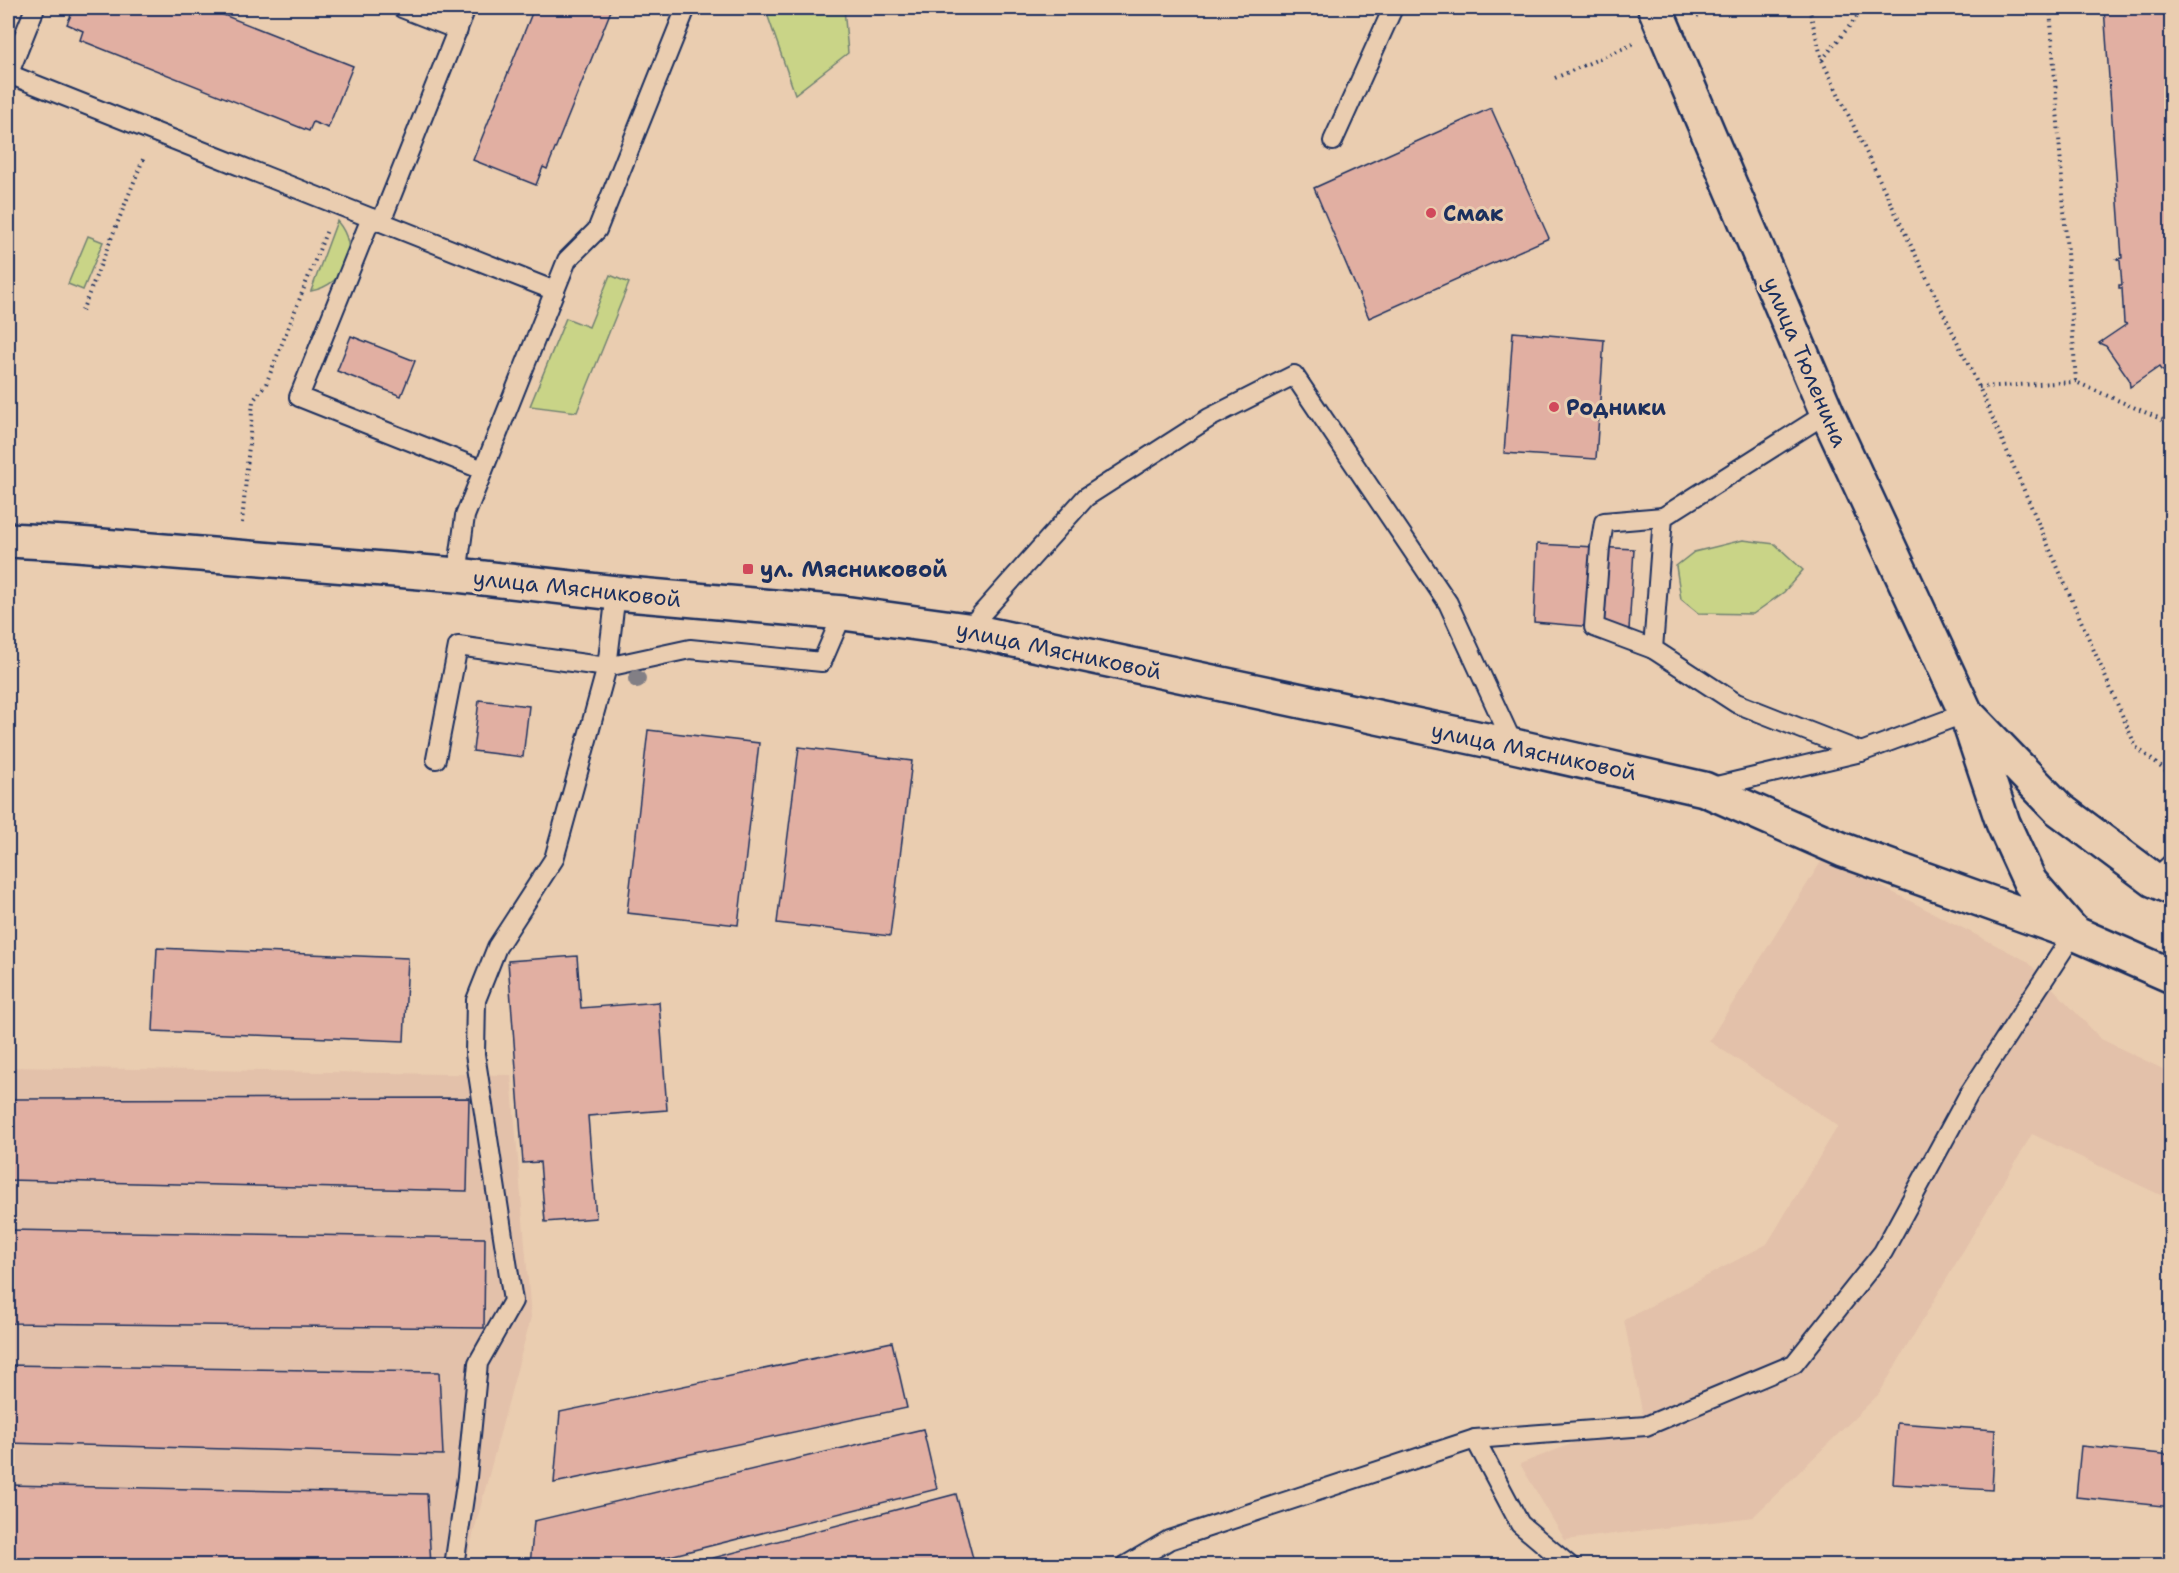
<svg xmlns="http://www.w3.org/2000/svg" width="2179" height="1573" viewBox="0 0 2179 1573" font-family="'Shantell Sans',sans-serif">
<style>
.built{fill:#e3c1aa}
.green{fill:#c9d487;stroke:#728272;stroke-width:1.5}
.building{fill:#e1afa2;stroke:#1b2f5e;stroke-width:1.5}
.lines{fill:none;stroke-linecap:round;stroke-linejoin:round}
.lane-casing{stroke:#1b2f5e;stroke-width:22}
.secondary-casing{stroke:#1b2f5e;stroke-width:38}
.path{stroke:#1b2f5e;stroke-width:4;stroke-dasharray:1.5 4.5;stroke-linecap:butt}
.lane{stroke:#eacdb0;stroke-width:18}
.secondary{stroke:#eacdb0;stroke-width:33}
.tree{fill:#827f85}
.poi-dot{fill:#d1495b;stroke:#eacdb0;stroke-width:2}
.labels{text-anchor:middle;stroke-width:6;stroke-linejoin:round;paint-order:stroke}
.poi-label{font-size:22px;font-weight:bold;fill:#1b2f5e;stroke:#eacdb0;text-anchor:start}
.street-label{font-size:22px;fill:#1b2f5e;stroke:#eacdb0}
</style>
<rect width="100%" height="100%" fill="#eacdb0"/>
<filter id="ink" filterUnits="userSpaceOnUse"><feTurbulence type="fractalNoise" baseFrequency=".0167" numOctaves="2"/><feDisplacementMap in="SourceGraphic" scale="12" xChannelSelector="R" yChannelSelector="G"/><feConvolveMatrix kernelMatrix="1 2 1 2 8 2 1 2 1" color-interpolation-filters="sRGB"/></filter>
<g filter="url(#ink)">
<g class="built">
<path d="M1824,857l203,104 74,78 70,34v127l-139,-66 -153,260 -126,123 -188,23 -45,-76 123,-48 -19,-96 143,-76 71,-118 -129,-85z"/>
<path d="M8,1067l503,8 20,242 -66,248 -457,1z"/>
</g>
<g class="green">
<path d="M765,8h79l4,45 -53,41z"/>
<path d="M337,221c24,28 9,63 -26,70z"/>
<path d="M88,236l15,6 -20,48 -15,-6z"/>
<path d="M610,275l19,8 -52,129 -47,-6 36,-88 23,9z"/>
<path d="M1743,540l32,4 28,26 -19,22 -31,22 -55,-1 -17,-14 -5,-33 18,-14z"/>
</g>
<g class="building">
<path d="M74,8h132l147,58 -25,62 -15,-6 -4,9 -229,-91 3,-9 -16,-7z"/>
<path d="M534,8h78l-65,161 -4,-2 -7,18 -63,-25z"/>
<path d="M2104,8h68v367l-11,-5 -2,-3 -29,20 -1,-8 -23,-33 -7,-3 28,-19 -3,-1 -2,-35h-3v-3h3l-2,-24 -3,-2 5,-1z"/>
<path d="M1491,108l58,130 -180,80 -55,-130z"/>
<path d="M1513,332l91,8 -8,119 -92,-6z"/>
<path d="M351,336l64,25 -14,35 -64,-25z"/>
<path d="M1537,544l97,5 -5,81 -95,-8z"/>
<path d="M479,700l50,6 -6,51 -50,-6z"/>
<path d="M648,730l111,13 -21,182 -111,-12z"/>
<path d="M799,747l113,14 -22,175 -113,-13z"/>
<path d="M157,948l251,10 -4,83 -251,-10z"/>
<path d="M577,956l4,52 78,-6 8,108 -79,6 8,102 -51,4 -5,-60 -17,1 -15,-202z"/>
<path d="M469,1098l-2,93 -459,-11v-81z"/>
<path d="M8,1230l477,8 -1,90 -476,-5z"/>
<path d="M892,1342l15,66 -353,75 6,-71z"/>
<path d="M8,1365l431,7 4,83 -435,-12z"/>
<path d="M1897,1423l98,7 -3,60 -99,-6z"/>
<path d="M923,1429l14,60 -307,77h-100l4,-45z"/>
<path d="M2081,1446l91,9v52l-96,-10z"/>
<path d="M8,1485l419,9 4,72h-299l-124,-5z"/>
<path d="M956,1494l19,72h-292z"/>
</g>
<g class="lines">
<g class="lane-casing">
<g id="lane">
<path d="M35,8l-24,60 1,5 4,4 539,214"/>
<path d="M402,8l56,22"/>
<path d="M1333,141l60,-133"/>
<path d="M371,218l-72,179 184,73"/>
<path d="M381,222l85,-214"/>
<path d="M1827,413l-164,104 -10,132 83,54 125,49 105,-39"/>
<path d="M457,575l8,-59 102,-256 30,-30 89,-222"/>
<path d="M967,630l119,-133 123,-79 85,-43 154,228 66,143"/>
<path d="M1653,649l-59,-22 6,-80 4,-25 59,-5"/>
<path d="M436,759l22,-113 149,21 9,-74"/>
<path d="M1708,788l153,-36"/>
<path d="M2154,880l18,-17"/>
<path d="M1475,1439l171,-13 148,-62 89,-112 86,-158 105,-161"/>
<path d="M454,1566l13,-89 11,-114 35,-62 -38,-247 1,-54 21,-53 57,-88 53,-192 83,-18 132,13 21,-49"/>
<path d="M1125,1566l44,-26 306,-101 45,85 50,42"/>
</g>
</g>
<g class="secondary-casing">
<g id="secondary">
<path d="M1655,8l172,405 139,300 37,110 27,59 44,51 98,43"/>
<path d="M8,540l57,3 392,32 159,18 227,20 124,17 547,116 190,43 139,61 231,83"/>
<path d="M1971,718l88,91 95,71 18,8"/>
</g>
</g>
<g class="path">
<path d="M1809,8l13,52 157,327 157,360 36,29"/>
<path d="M2050,8l26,374 96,42"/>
<path d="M1697,16l19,-8"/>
<path d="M1822,60l42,-52"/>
<path d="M1555,78l78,-34"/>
<path d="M82,311l62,-154"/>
<path d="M1979,387l97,-5"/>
<path d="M242,523l11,-122 13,-17 61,-154"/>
</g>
<use href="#lane" class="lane"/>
<use href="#secondary" class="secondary"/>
</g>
<circle class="tree" cx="637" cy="679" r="9"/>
</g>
<g class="poi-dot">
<circle cx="1431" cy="213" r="6"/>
<circle cx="1554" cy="407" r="6"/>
<rect x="742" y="563" width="12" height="12" rx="3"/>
</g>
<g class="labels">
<g class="poi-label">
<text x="1443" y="221">Смак</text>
<text x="1566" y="415">Родники</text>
<text x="760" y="577">ул. Мясниковой</text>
</g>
<g class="street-label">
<text transform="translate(1806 362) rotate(67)" y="8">улица Тюленина</text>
<text transform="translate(577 588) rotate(6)" y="8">улица Мясниковой</text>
<text transform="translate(1059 650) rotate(12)" y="8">улица Мясниковой</text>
<text transform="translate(1534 751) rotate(12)" y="8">улица Мясниковой</text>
</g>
</g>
<rect width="2179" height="1573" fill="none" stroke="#eacdb0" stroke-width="30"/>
<rect x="15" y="15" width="2149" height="1543" fill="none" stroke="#1b2f5e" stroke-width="2" filter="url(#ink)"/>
</svg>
